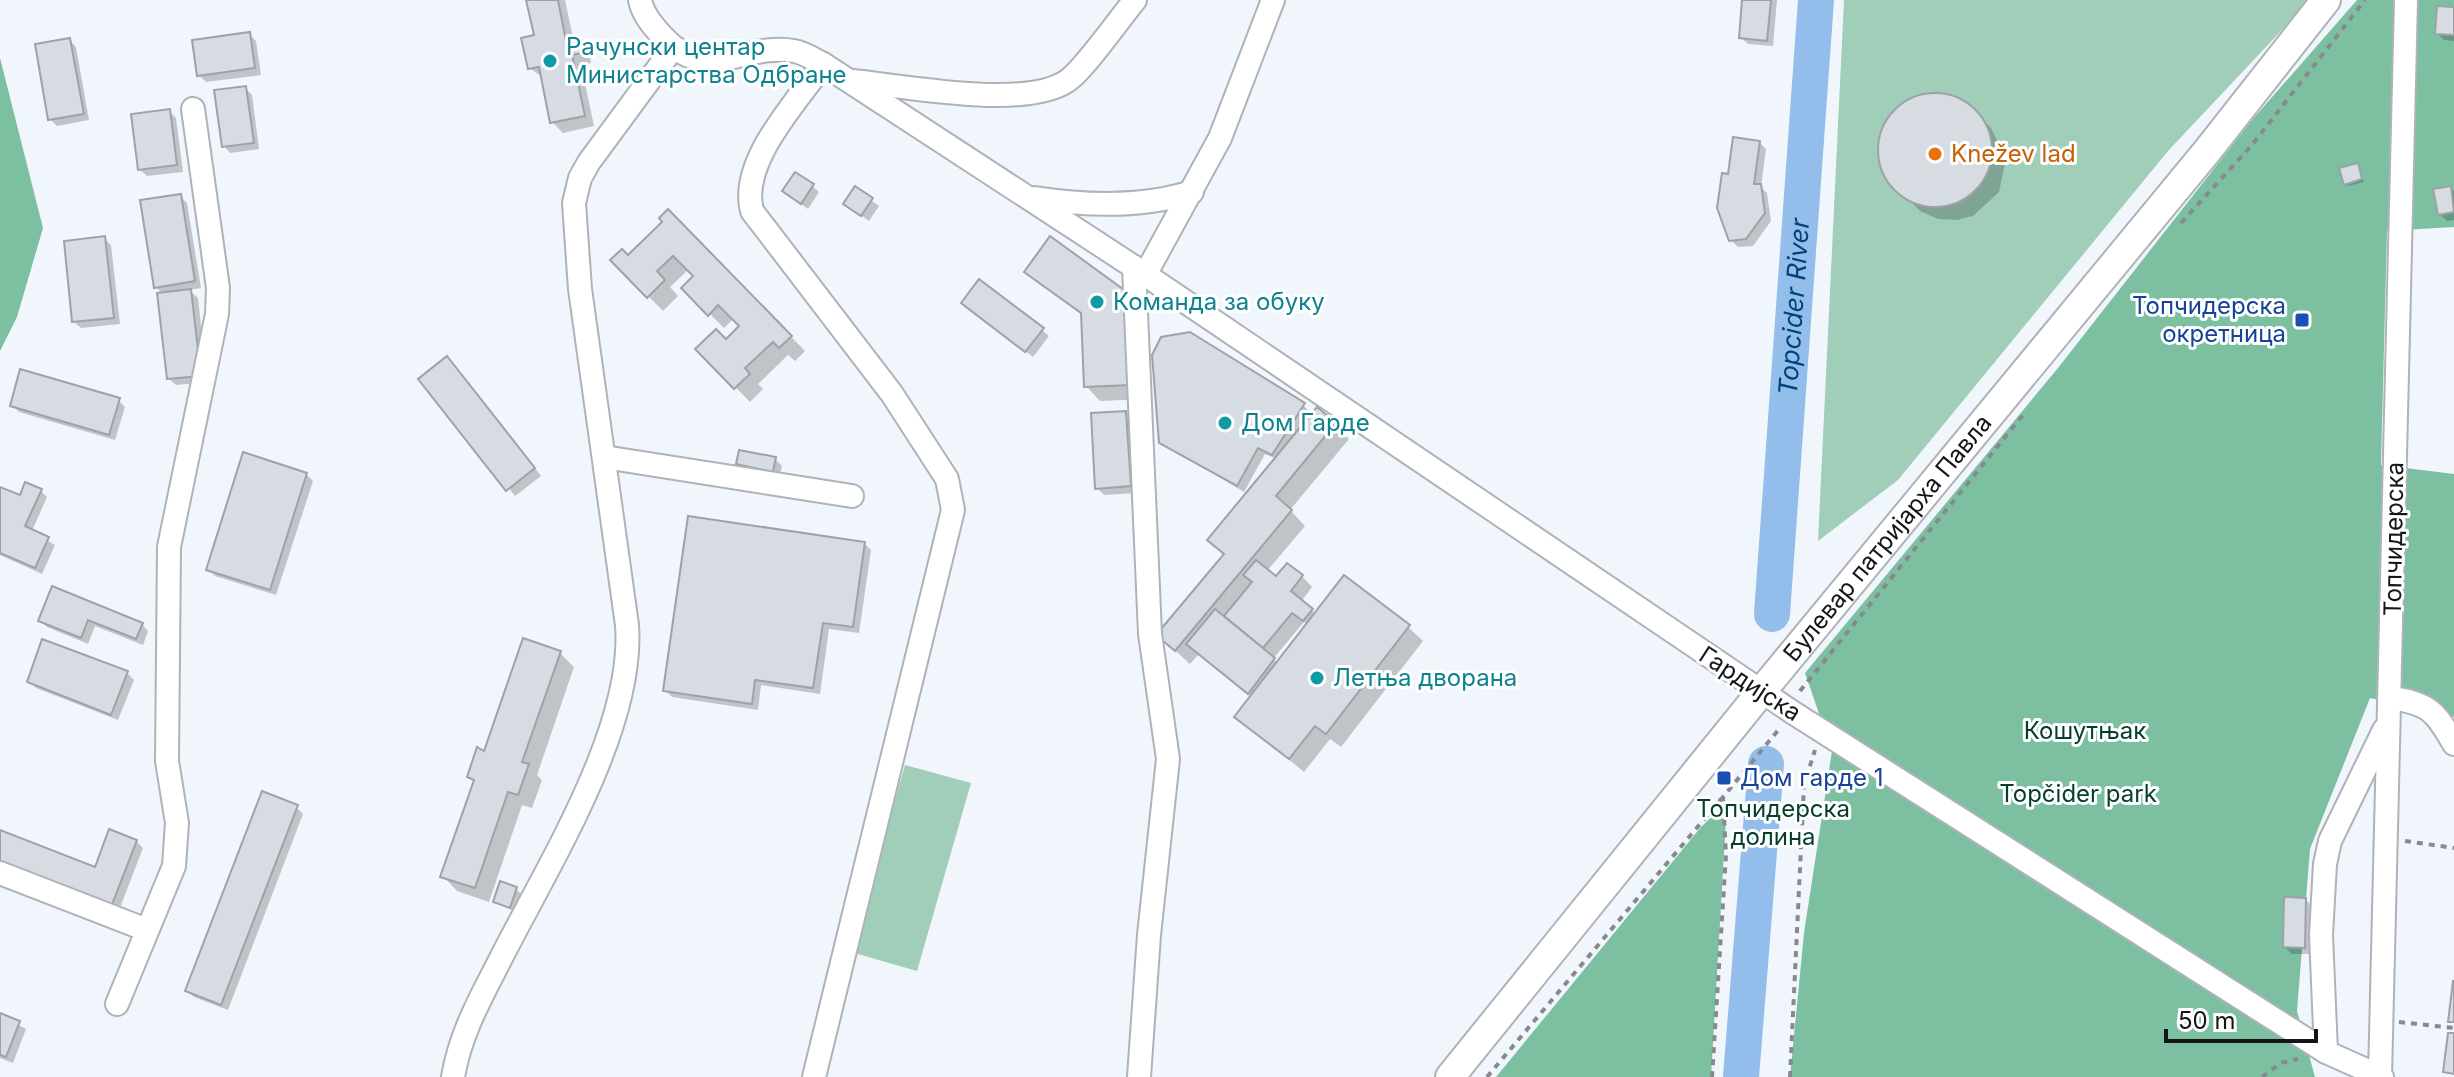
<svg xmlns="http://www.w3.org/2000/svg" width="2454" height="1077" viewBox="0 0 2454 1077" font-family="Inter,sans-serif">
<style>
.green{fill:#a1ceb8}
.forest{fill:#7dbfa1}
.shadow{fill:#0003;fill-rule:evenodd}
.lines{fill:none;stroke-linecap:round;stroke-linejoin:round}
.river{stroke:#93beec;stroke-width:36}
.building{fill:#d6dce1;stroke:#9da2a8;stroke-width:2}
.minor-casing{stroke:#adb3b8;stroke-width:26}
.major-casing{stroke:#adb3b8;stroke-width:32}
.path{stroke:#868a8e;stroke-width:4;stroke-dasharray:6 6;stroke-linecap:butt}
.minor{stroke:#fff;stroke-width:22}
.major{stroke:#fff;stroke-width:28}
.culture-dot{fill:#0f9aa8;stroke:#fff;stroke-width:3}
.food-dot{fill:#e8710a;stroke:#fff;stroke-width:3}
.transit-dot{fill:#1a4fb4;stroke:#fff;stroke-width:3}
.labels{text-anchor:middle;stroke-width:6;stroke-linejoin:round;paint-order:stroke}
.culture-label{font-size:24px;fill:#0d838f;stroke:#fff;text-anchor:start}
.food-label{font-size:24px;fill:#c56008;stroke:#fff;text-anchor:start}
.transit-label{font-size:24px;fill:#164399;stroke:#fff;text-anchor:end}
.street-label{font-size:24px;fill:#141517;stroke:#fff}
.park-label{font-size:24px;fill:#053f2b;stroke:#fff}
.water-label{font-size:26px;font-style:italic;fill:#00437a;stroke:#fff}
</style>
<rect width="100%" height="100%" fill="#f0f6fc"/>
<g class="green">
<path d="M1844,0h466l-142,151 -270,329 -80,61z"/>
<path d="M905,765l66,18 -54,188 -66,-19z"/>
</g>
<g class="forest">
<path d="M2357,0h97v227l-67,4 -6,234 73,9v243l-84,-19 -60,151 -13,162 18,66h-525l14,-144 28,-182 -27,-78 253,-305 194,-248z"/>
<path d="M0,58l43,170 -26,89 -17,34z"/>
<path d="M1727,802l-16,275h-215l205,-250z"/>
</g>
<g class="shadow">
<path d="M528,0h37l9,42 4,-1 11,11 2,11 -10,2 13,61 -31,7 -11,-11 -9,-44 -13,-10 6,-31z"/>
<path d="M1744,0h33l-4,46 -25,-2 -7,-6z"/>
<path d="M2454,9v32l-10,-1 -7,-7z"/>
<path d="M249,34l7,7 5,34 -55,7 -7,-7z"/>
<path d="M69,40l7,7 13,73 -32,6 -7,-7z"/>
<path d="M245,88l7,7 7,54 -29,4 -6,-7z"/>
<path d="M1928,95h18l30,17 15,16 15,31 -7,33 -26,24 -16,4 -19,-1 -18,-8 -29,-29 -9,-17 -2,-19 5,-18 10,-16 15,-11z"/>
<path d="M169,111l7,7 7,54 -36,4 -7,-6z"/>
<path d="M1759,142l7,7 -5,38 6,6 4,28 -18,25 -15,1 -7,-7 -2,-64z"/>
<path d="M2357,165l7,17 -16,4 -3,-2z"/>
<path d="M812,186l7,6 -11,17 -24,-18z"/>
<path d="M2450,188l4,3v29l-7,1 -7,-7z"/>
<path d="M855,189l24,17 -10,15 -24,-17z"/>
<path d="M180,196l7,7 14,85 -12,2 9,8 9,84 -31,3 -7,-6 -6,-85 -7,-7z"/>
<path d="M668,211l137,140 -10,10 -7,-6 -30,29 5,5 -13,13 -52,-53 28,-7 16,-15 -8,-9 -10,10 -40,-40 12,-12 -7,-7 -19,18 8,9 -15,15 -50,-51 15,-2 37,-36z"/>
<path d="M104,238l7,7 9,79 -39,4 -7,-6z"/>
<path d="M1050,239l95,160 -45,2 -14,-15 -3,-70 -57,-44z"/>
<path d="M970,309l72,21 7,6 -16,21z"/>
<path d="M1190,334l113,71 7,7 -7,15 15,-17 31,29 -59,71 15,16 -38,45 10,8 25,-3 10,11 -11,15 15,12 92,13 15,14 -82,106 -11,-8 -26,33 -67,-55 15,-20 -53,-43 -9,10 -32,-29 67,-80 -15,-15 67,-81 -12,-5 -21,38 -83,-50 1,-103zM1304,622l3,3 -29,38 -5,-4z"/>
<path d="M454,366l87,110 -26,20 -94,-117z"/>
<path d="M118,400l7,7 -10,33 -96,-28 -7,-7z"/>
<path d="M1126,413l6,7 5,73 -33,2 -7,-7z"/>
<path d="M775,459l7,7 -3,11 -34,-7 -7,-6z"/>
<path d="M306,474l7,7 -37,114 -61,-19 -7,-7z"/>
<path d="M0,489l21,9 19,-8 7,7 -15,34 23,14 -13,29 -42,-19z"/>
<path d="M864,543l7,7 -12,83 -30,-4 -9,65 -59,-9 -3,25 -86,-13 -7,-7z"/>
<path d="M53,589l89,35 6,7 -5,14 -48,-19 -7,18 -41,-17 -6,-6z"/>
<path d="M560,653l14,14 -37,108 5,5 -10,28 -10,-3 -33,97 -32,-11 -14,-15 32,-93 -6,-6z"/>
<path d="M127,673l7,7 -16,40 -82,-32 -7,-7z"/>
<path d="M296,807l7,7 -75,196 -34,-13 -7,-6z"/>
<path d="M0,832l96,37 40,-28 7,7 -25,65z"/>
<path d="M516,889l7,7 -6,17 -22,-12z"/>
<path d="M2305,899l7,7 -1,48h-19l-7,-7z"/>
<path d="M0,1015l26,14 -13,34 -13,-5z"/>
</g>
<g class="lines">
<g class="river">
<path id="s1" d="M1772,614l44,-614"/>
<path d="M1741,1077l25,-313"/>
</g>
</g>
<g class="building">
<path d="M526,0h32l8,41 12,-2 4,14 -10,2 13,61 -35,7 -11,-56 -11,2 -7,-31 13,-3z"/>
<path d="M1742,0h29l-4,41 -28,-3z"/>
<path d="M2437,6l17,1v28l-19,-1z"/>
<path d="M250,32l5,36 -58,8 -5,-36z"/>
<path d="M70,38l14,76 -36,6 -13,-76z"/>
<path d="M246,86l8,57 -32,4 -8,-57z"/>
<circle cx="1935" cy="150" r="57"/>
<path d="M170,109l7,56 -39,5 -7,-56z"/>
<path d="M1733,137l27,4 -6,43h7l4,29 -19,26 -17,2 -12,-33 5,-35 6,1z"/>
<path d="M2358,163l4,16 -18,6 -5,-17z"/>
<path d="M795,172l19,12 -13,20 -19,-13z"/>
<path d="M855,186l18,12 -12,18 -18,-12z"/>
<path d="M2451,186l3,26 -16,3 -5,-26z"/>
<path d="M181,194l14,87 -41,7 -14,-88z"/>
<path d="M668,209l124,127 -13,12 -6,-6 -28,26 5,6 -16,15 -39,-40 21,-20 10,10 13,-13 -21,-21 -10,11 -27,-28 12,-12 -20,-20 -16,15 8,9 -18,18 -37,-38 12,-11 6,6 34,-33 -3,-4z"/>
<path d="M105,236l9,82 -42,4 -8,-81z"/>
<path d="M1050,236l77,56 4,93 -47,2 -3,-74 -57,-41z"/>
<path d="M979,279l65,49 -19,24 -64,-49z"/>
<path d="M191,289l10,87 -34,3 -10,-86z"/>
<path d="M1190,332l115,71 -33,52 -14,-7 -21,38 -78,-43 -7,-88 9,-18z"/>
<path d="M447,356l88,112 -29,23 -88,-112z"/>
<path d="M20,369l100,29 -11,37 -99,-29z"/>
<path d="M1317,407l19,16 -60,73 16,14 -117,141 -19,-16 68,-81 -17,-14z"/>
<path d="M1126,411l5,75 -36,3 -4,-76z"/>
<path d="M739,450l37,7 -3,15 -37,-8z"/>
<path d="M243,452l64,21 -37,117 -64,-20z"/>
<path d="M25,482l17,7 -17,37 24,11 -14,31 -35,-15v-66l20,8z"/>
<path d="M688,516l177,26 -12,85 -30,-4 -10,65 -58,-8 -3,24 -89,-13z"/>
<path d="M1256,560l20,16 11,-13 16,12 -12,16 22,18 -10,12 -11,-8 -29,35 -39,-32 28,-34 -9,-7z"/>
<path d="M1344,575l66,50 -84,109 -11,-8 -26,33 -55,-42z"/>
<path d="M52,586l91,37 -7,16 -48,-19 -7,18 -43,-17z"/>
<path d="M1215,609l60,49 -27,36 -62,-50z"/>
<path d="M523,638l38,13 -39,111 7,2 -11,31 -10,-3 -33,96 -35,-11 34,-97 -7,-3 10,-30 7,4z"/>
<path d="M42,639l86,32 -17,44 -84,-33z"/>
<path d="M262,791l36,14 -77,200 -36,-14z"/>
<path d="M109,829l28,11 -26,67 -111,-42v-35l95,37z"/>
<path d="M500,881l17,6 -7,21 -17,-6z"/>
<path d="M2284,897l22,1 -1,50 -22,-1z"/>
<path d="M2453,981h1v41h-6z"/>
<path d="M0,1013l20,8 -14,36 -6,-2z"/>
<path d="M2448,1033h6v41l-11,-2z"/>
</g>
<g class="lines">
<g class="minor-casing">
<g id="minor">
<path d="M640,0c3,15 13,26 23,37 43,47 81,5 131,14 11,2 19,8 29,13l311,203 658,445 534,340 56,25"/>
<path d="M853,81c52,5 171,29 214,0 16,-10 53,-63 68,-81"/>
<path d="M1035,198c52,8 106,10 157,-6"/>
<path d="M1134,267l16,367 18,125 -19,176 -10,142"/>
<path d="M1145,275l75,-137 53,-138"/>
<path d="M604,457l248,39"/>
<path d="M2390,698c39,5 45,13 64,46"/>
<path d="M0,873l147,57"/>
<path d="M117,1004l57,-138 3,-43 -10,-62 2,-214 48,-233 1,-26 -25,-179"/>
<path d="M2326,1052l-5,-117 4,-71 5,-23 54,-111"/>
<path d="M453,1077c7,-42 26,-76 45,-113 47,-94 137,-234 129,-339l-47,-336 -6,-86 6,-25 9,-16 84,-114"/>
<path d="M814,1077l139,-567 -6,-31 -55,-85 -140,-183c-13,-49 44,-108 71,-147"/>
<path d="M2380,1077l26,-1077"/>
</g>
</g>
<g class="major-casing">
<g id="major">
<path id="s2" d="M1450,1077l311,-385 447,-542 118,-150"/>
</g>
</g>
<g class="path">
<path d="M2181,223l71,-78 113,-145"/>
<path d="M1800,691l223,-276"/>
<path d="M2405,841l49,7"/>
<path d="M2399,1022l55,6"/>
<path d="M1487,1077l235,-279"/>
<path d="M1712,1077l14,-222 -3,-58 57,-69"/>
<path d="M1790,1077l14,-292 11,-35"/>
<path d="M2262,1077l19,-14 17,-4"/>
</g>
<use href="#minor" class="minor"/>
<use href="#major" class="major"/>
</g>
<g class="culture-dot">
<circle cx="550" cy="61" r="8"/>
<circle cx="1097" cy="302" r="8"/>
<circle cx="1225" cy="423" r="8"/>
<circle cx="1317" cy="678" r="8"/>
</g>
<circle class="food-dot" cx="1935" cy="154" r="8"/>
<g class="transit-dot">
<rect x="2294" y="312" width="16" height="16" rx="4"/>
<rect x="1716" y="770" width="16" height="16" rx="4"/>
</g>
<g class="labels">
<g class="culture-label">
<text x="566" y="55">Рачунски центар<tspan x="566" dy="28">Министарства Одбране</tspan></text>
<text x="1113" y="310">Команда за обуку</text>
<text x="1241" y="431">Дом Гарде</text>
<text x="1333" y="686">Летња дворана</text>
</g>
<g class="food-label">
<text x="1951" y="162">Knežev lad</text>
</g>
<g class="transit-label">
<text x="2286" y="314">Топчидерска<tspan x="2286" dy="28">окретница</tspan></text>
<text x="1740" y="786" text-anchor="start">Дом гарде 1</text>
</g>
<g class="street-label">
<text dy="8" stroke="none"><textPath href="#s2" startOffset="694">Булевар патријарха Павла</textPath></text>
<text transform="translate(2394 539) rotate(-89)" y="8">Топчидерска</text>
<text transform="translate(1750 684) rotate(33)" y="8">Гардијска</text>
</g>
<g class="park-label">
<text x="2085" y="739">Кошутњак</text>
<text x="2078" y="802">Topčider park</text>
<text x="1773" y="817">Топчидерска<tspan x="1773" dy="28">долина</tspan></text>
</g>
<g class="water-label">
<text dy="9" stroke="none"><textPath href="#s1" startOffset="308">Topcider River</textPath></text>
</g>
</g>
<path d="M2166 1029v12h150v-12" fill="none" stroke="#141517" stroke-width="4"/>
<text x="2178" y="1029" font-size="24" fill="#141517" stroke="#ffffff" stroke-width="6" paint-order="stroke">50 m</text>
</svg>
